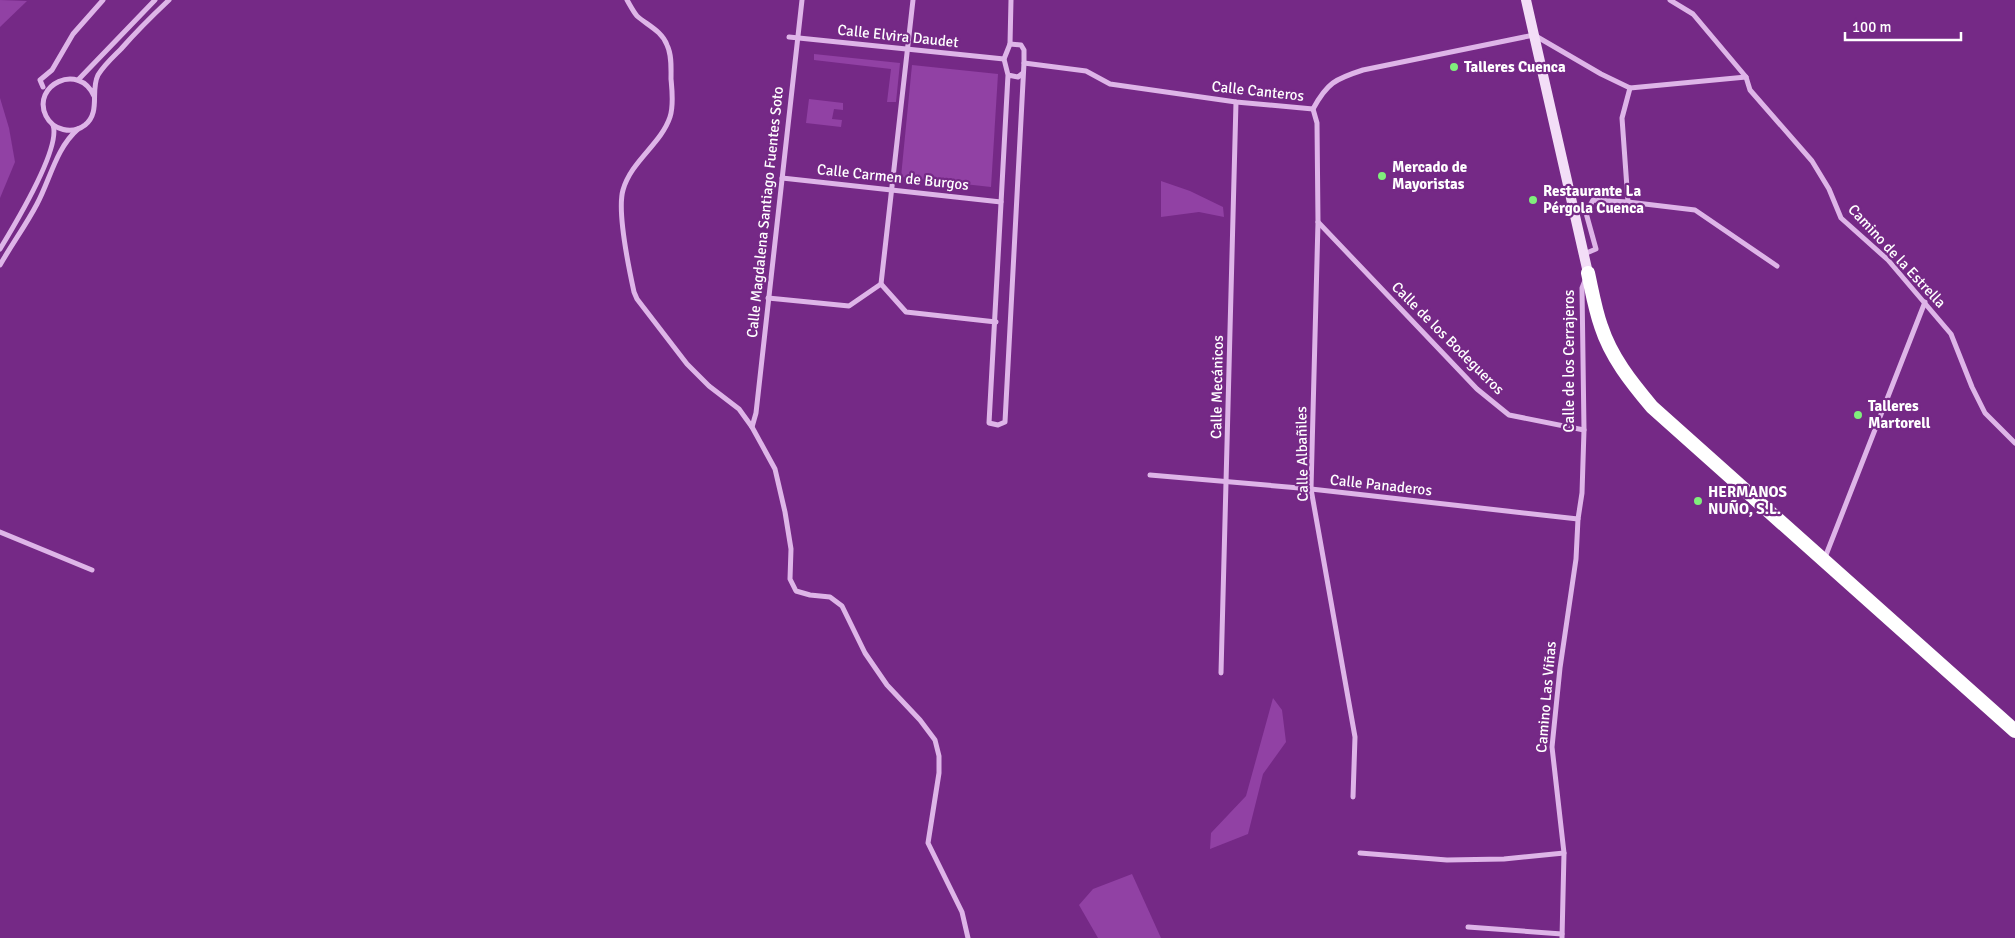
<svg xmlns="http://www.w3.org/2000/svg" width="2015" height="938" viewBox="0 0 2015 938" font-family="Signika,sans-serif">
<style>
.green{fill:#9141a4}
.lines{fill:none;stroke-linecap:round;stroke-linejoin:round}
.street{stroke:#deb5e8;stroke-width:5}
.secondary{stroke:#f3def7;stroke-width:10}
.highway{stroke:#fff;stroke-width:14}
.poi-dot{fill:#80ee7c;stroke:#752986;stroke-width:2}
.labels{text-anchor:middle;stroke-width:4.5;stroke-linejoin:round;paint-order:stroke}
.street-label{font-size:15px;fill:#fff;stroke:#752986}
.poi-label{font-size:15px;font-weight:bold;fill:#fff;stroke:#752986;text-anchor:start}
</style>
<rect width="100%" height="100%" fill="#752986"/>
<g class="green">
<path d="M0,0l27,1 -27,26z"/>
<path d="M814,54l86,9 -4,39h-9l4,-33 -77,-9z"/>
<path d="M912,65l86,9 -7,113 -90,-10z"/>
<path d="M0,98l9,30 6,34 -15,36z"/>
<path d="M809,99l34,4v7l-9,-1 -2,10 10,1 -1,7 -35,-4z"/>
<path d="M1161,181l29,10 33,16 1,10 -25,-5 -38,5z"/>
<path d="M1273,698l9,12 4,32 -23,32 -15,60 -38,15 1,-16 35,-37z"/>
<path d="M1132,874l29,64h-63l-19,-33 14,-16z"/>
</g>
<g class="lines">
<g class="street">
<path d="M627,0c3,5 6,11 10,16 10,9 25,15 30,29 5,10 4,23 4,34 1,11 3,26 -1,38 -9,27 -39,44 -47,73 -6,21 6,79 11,102l3,7 50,65 22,22 30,23 13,18 23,42 10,43 6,37 -1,30 6,12 14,4 20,2 12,9 23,47 22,32 33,35 15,20 4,16v17l-11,70 34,69 6,26"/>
<path d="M1670,0l23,14 53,63"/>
<path d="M789,37l215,22"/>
<path d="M1010,44l1,-44"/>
<path d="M1024,63l62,8 24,13 126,18 77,7c14,-26 22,-30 50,-39l171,-35 67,39 29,14 116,-11 4,13 62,71 17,28 12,29 47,42 63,74 21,53 13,26 30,30"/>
<path d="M1008,75l-19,348 9,2 7,-3 19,-359v-13l-3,-5 -11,-1 -6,15 4,16 10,2 5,-4"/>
<path d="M78,80l77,-80"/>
<path d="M43,87l-3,-7 12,-10 21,-36 30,-34"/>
<path d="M94,96c-15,-34 -63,-11 -48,20 7,14 26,19 39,9 16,-13 5,-34 13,-50 6,-10 15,-18 23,-26 15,-17 31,-33 48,-49"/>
<path d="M1313,109l4,14 1,99 -7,267 44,248 -2,60"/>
<path d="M782,178l219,24"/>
<path d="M1628,202l-6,-84 8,-30"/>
<path d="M1318,222l159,167 32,26 75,15"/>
<path d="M0,249c14,-23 61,-101 53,-124"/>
<path d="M1584,254l12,-5 -10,-36 7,-13 35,2 67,8 82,56"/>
<path d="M0,265c12,-21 26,-40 37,-61 13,-24 19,-56 41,-75"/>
<path d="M881,284l32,-284"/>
<path d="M768,298l81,8 32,-22 25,28 90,10"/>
<path d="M752,427l4,-14 46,-413"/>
<path d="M1150,475l161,14 267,30"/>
<path d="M0,532l92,38"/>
<path d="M1824,560l101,-258"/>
<path d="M1221,673l15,-571"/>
<path d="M1360,853l87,7 57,-1 60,-6"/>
<path d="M1468,927l94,7"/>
<path d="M1562,938l2,-85 -12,-106 8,-79 16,-109 2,-40 4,-26 2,-63 -2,-142 4,-10"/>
</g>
<path class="secondary" d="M1526,0l62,273"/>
<path class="highway" d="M1588,273c4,18 7,36 13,53 10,31 30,56 51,81l363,324"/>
</g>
<g class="poi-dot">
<circle cx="1454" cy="67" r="5"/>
<circle cx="1382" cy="176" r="5"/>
<circle cx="1533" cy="200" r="5"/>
<circle cx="1858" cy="415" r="5"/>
<circle cx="1698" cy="501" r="5"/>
</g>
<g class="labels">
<g class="street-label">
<text transform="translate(898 36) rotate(6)" y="5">Calle Elvira Daudet</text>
<text transform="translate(1258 91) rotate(6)" y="5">Calle Canteros</text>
<text transform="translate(893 177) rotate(6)" y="5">Calle Carmen de Burgos</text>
<text transform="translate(765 212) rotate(-84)" y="5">Calle Magdalena Santiago Fuentes Soto</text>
<text transform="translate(1897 256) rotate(47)" y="5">Camino de la Estrella</text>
<text transform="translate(1448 338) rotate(45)" y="5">Calle de los Bodegueros</text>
<text transform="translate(1569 361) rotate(-90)" y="5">Calle de los Cerrajeros</text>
<text transform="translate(1217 387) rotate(-89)" y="5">Calle Mecánicos</text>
<text transform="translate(1302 454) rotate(-91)" y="5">Calle Albañiles</text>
<text transform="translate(1381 485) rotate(6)" y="5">Calle Panaderos</text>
<text transform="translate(1546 697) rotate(-85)" y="5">Camino Las Viñas</text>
</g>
<g class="poi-label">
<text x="1464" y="72">Talleres Cuenca</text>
<text x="1392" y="172">Mercado de<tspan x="1392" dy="17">Mayoristas</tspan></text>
<text x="1543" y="196">Restaurante La<tspan x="1543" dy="17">Pérgola Cuenca</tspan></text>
<text x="1868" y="411">Talleres<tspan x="1868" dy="17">Martorell</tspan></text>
<text x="1708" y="497">HERMANOS<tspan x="1708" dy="17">NUÑO, S.L.</tspan></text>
</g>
</g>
<path d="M1845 32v8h116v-8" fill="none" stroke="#ffffff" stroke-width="2.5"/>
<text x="1852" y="32" font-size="15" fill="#ffffff" stroke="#752986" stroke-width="4" paint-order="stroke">100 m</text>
</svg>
